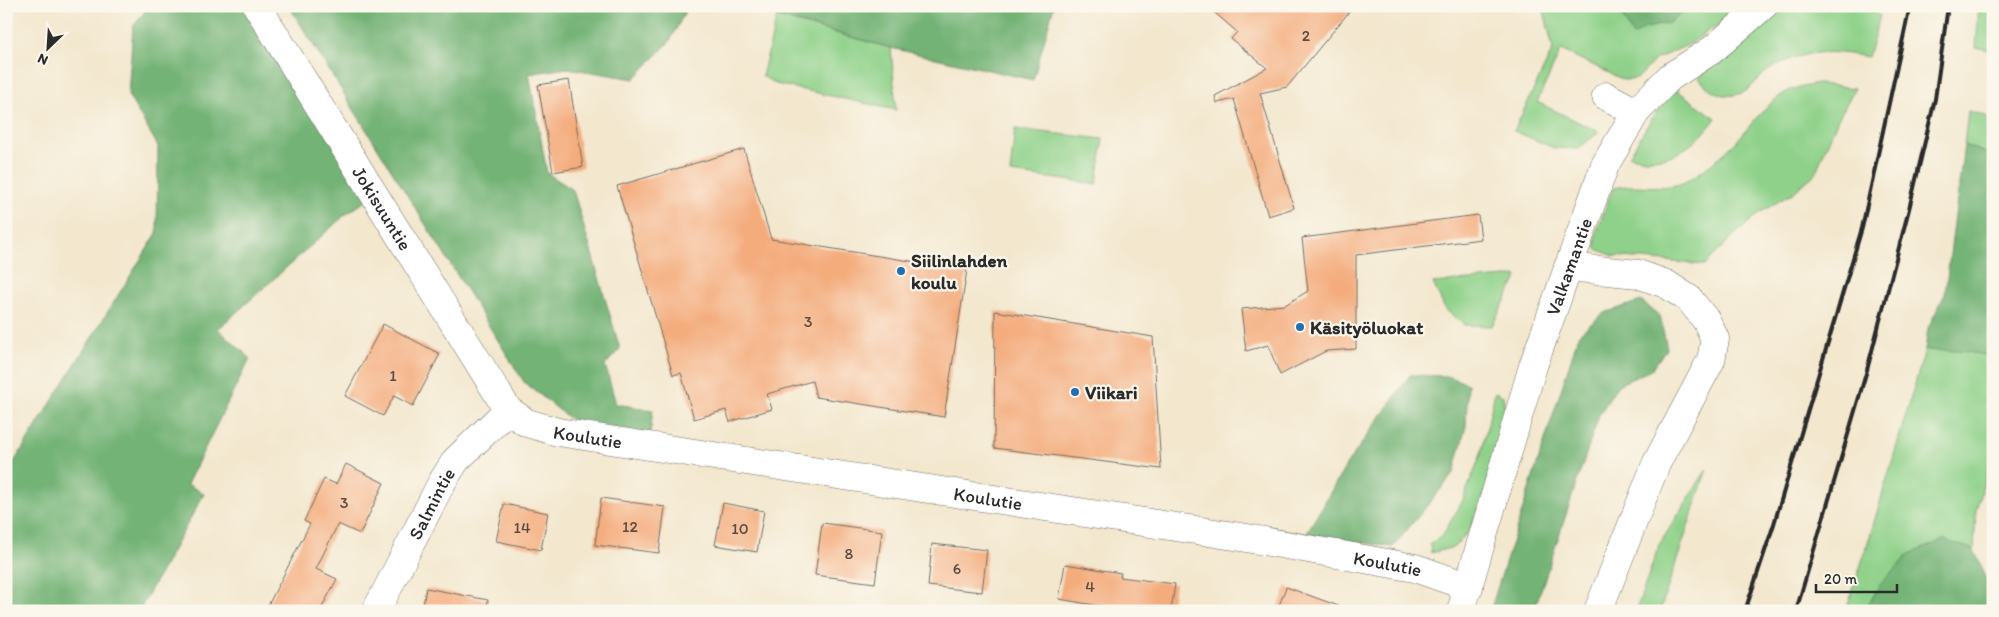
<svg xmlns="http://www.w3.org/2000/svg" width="1999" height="617" viewBox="0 0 1999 617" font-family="Itim,sans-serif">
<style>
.green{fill:#8fd18a;stroke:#5d7e5a}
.forest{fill:#73b376;stroke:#4f6f50}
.building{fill:#f4ac7d}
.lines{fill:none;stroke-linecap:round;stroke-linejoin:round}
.minor-casing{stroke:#716d64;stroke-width:29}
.minor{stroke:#fff;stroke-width:28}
.rail{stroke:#2b2b2b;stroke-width:4}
.poi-dot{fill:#1f6fb2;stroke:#fbf7ec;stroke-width:2}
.labels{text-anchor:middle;stroke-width:4.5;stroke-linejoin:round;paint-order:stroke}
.number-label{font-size:16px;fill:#5d4b40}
.street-label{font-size:19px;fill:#2b2b2b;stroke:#fbf7ec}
.poi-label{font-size:19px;font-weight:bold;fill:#2b2b2b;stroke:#fbf7ec;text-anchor:start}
</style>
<rect width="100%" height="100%" fill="#fbf7ec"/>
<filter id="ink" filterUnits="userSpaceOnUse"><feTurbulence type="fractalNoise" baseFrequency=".02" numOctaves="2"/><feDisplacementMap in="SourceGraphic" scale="10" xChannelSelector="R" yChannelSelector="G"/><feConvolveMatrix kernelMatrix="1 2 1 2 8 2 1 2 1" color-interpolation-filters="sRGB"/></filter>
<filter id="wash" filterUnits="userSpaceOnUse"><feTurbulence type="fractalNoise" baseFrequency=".0096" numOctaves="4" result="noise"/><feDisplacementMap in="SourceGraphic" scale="20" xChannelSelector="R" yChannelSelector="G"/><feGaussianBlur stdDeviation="1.12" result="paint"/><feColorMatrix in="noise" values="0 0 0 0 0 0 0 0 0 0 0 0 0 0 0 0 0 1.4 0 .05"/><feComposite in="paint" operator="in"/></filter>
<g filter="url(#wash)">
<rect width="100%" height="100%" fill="#f3e7ce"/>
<g class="green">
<path d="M1543,6h74l16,29 12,-7 24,-5 19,-17h51l-3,6 -48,33 -32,14 -19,20 -13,1 -63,-30 -24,52 62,30 -21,17 -24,-1 -40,-17 39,-82z"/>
<path d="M1780,6h84l16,10 -12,41c-27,-5 -52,-8 -80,3 -7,3 -17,8 -23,13 -7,6 -15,17 -23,20 -19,7 -33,-2 -44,-16l34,-26z"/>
<path d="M1979,6h14v45l-17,-4z"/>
<path d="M777,17l114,31 5,62 -120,-26 -14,-8z"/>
<path d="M1818,84l37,4 -18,33 -22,53 -21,18 -33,20 -28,24 -28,29 -91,-9 -18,-7v-16l17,-45c21,-6 52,4 72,-6 19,-11 35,-24 51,-40 16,-18 30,-39 52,-51 8,-4 21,-5 30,-7z"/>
<path d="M1675,89l41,29c-16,22 -38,42 -68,41 -6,0 -13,-2 -19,-3l24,-40z"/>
<path d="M1968,111l12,3 13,5v37l-29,-11z"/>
<path d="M1015,129l88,10 -6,45 -87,-11z"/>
<path d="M1518,276l-26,50 -28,-1 -19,-16 -12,-26z"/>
<path d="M1925,350l36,1 32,5v94l-17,60 -2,40 -30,-10 -64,45 -15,26h-19l24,-75z"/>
<path d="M1495,392l8,4 2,13 -7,52 -29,70 -15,16 -23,6 -1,-9 14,-11 18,-31 19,-48z"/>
<path d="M1707,469l-47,142h-24l23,-66z"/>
</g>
<g class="forest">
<path d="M149,6h108l119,188 -31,21 -127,114 32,29 -63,126 17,10 -65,117h-133v-136l151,-242 1,-87 -30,-51 5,-68z"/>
<path d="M289,6h399l-18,35 -36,38 -67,-11 -38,6 18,99 26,17 47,159 -15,16 11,39 37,6 -3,25 -71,-9 -55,-44z"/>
<path d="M740,6h314l-21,74 -142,-32z"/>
<path d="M1617,6h71l-19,17 -24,5 -12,8z"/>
<path d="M1964,145l29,11v200l-32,-5 -36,-1 3,-22 17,-34z"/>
<path d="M1641,301l19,15 7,32 -16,22 -33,15 -19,30 -65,196h-44l89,-277 25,-21z"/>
<path d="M1410,375l37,1 21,8 -2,42 -12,47 -61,74 -87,-13 41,-70z"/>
<path d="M1944,540l30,10 10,22 9,39h-128l15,-26 29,-31z"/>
</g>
<g id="blocks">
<g class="building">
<path d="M1207,6h147l-67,81 -27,6 34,115 -26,8 -34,-117 -17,4 -2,-7 52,-28 -36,-29 6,-7z"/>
<path d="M569,80l14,87 -30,5 -15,-87z"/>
<path d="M744,149l27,90 196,31 -23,147 -128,-20 -4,-16 -45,13 5,15 -42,13 -4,-12 -32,9 -13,-46 -8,2 -56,-189z"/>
<path d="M1478,215l3,24 -125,16v94l-30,2 -46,24 -12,-30 -22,6 -5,-42 44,-4 23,-14 -6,-53z"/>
<path d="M995,311l158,26 8,132 -167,-21z"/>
<path d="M383,324l57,30 -27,52 -19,-10 -11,20 -38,-20z"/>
<path d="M346,464l38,19 -24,51 -22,-10 -22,45 21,10 -17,32h-55l45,-87 -6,-3 20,-42 12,5z"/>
<path d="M601,498l64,9 -6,46 -64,-8z"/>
<path d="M723,503l41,8 -7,41 -42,-7z"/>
<path d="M504,504l44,9 -7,37 -45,-9z"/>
<path d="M822,523l60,8 -7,52 -60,-8z"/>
<path d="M932,544l55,6 -5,42 -54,-6z"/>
<path d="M1065,564l56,9 -1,4 55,7 -4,27h-42l-70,-12z"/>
<path d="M1286,587l58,21v3h-67z"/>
<path d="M426,588l62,12 -1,11h-65z"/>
</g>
</g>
</g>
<g filter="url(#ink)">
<use href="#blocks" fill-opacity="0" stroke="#716d64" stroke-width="1"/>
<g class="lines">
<g class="minor-casing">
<g id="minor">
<path id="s1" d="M257,6l251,404 19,13 31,9 683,105 174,31 54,19"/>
<path d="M1606,96l30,16"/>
<path d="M1568,267l70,7 28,10 23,15 17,21 9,19 -4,21 -55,104 -58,147"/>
<path id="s2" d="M376,611l66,-129 14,-22 52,-50"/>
<path id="s3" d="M1461,611l72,-245 72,-201 31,-53 34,-35 42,-27 51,-44"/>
</g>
</g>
<use href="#minor" class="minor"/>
<g class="rail">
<path d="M1745,611l29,-87 88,-296 48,-222"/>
<path d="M1796,611l71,-241 42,-161 26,-110 13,-93"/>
</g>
</g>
</g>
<g class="poi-dot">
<circle cx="901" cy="271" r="5"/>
<circle cx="1300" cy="327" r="5"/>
<circle cx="1075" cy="392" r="5"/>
</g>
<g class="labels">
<g class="number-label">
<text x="1306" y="41">2</text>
<text x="808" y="327">3</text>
<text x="393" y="381">1</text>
<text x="344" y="508">3</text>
<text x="630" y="532">12</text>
<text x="522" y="533">14</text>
<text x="740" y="534">10</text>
<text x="849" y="559">8</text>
<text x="957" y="574">6</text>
<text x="1090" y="592">4</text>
</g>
<g class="street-label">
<text dy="7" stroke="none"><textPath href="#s1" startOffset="238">Jokisuuntie</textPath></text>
<text dy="7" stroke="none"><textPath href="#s3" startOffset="361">Valkamantie</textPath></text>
<text dy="7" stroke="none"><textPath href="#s1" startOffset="561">Koulutie</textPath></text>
<text dy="7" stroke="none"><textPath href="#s1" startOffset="966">Koulutie</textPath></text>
<text dy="7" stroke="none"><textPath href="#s2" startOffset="121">Salmintie</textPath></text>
<text dy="7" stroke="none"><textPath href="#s1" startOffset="1371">Koulutie</textPath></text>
</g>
<g class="poi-label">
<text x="911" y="267">Siilinlahden<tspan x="911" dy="22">koulu</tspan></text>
<text x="1310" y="334">Käsityöluokat</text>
<text x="1085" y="399">Viikari</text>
</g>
</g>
<rect width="1999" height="617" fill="none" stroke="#fbf7ec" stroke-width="25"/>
<g transform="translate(48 48) rotate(205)" stroke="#fbf7ec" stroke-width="4" paint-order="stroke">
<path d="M0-4L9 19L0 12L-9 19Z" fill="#2b2b2b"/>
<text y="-8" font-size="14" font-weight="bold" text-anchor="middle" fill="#2b2b2b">N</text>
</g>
<path d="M1816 584v8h81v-8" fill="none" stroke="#2b2b2b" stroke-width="2.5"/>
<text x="1824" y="584" font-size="15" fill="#2b2b2b" stroke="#fbf7ec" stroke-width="4" paint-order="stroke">20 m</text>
</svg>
